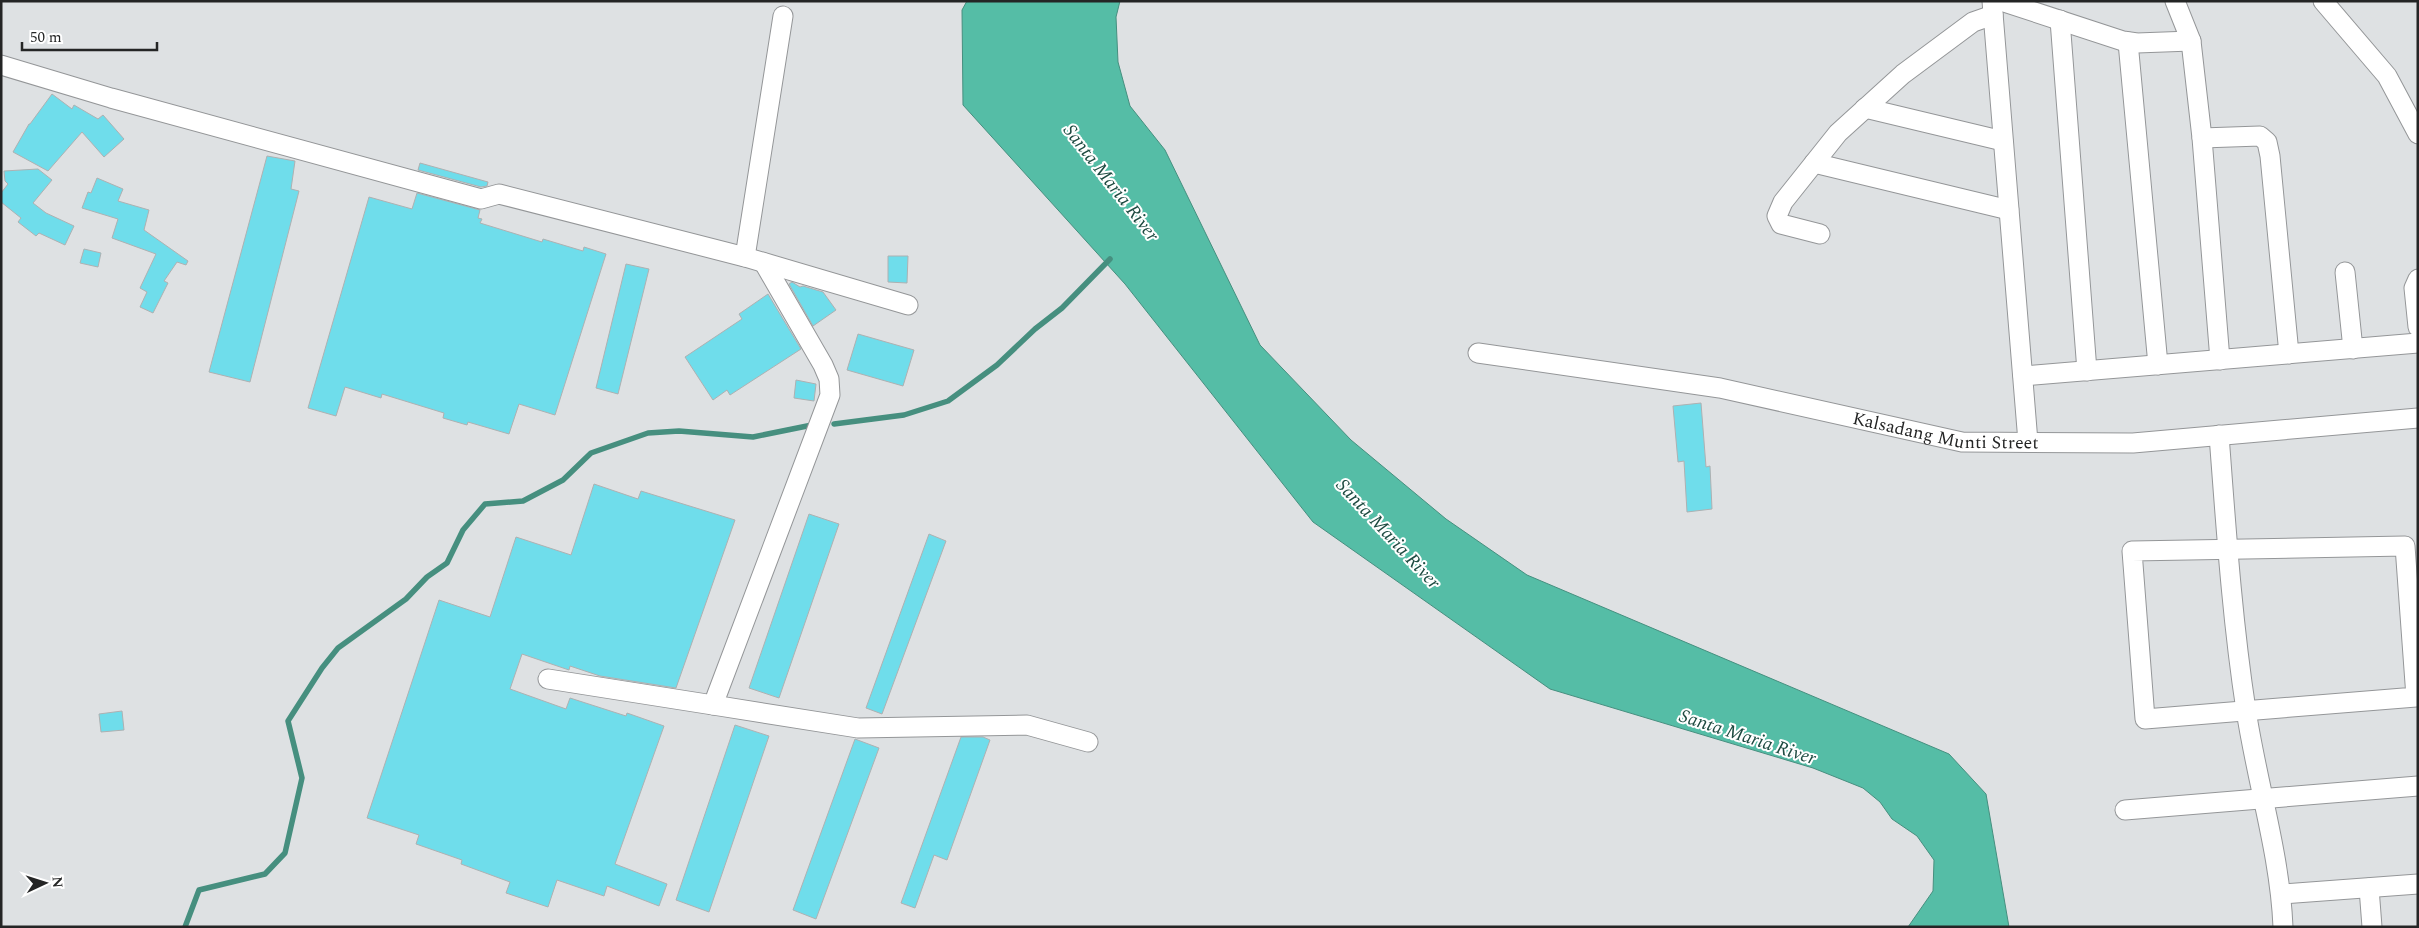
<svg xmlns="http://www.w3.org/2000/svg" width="2419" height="928" viewBox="0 0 2419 928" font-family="Spectral,serif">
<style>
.water{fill:#55bda6;stroke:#468f7f}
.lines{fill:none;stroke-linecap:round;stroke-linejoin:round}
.stream{stroke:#468f7f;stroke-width:5.5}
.building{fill:#6fddeb;stroke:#aeb1b2}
.minor-casing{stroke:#949698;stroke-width:21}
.minor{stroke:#fff;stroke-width:19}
.labels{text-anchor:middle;stroke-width:4;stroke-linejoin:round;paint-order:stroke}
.street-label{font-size:18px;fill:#242525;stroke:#fff}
.water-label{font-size:19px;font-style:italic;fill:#1e4b41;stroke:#fff}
</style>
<rect width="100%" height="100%" fill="#dee1e3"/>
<path class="water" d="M967,1h153l-4,16 2,45 12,44 35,44 95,195 91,95 95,79 81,56 422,179 37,40 23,133h-101l25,-36 1,-31 -17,-24 -25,-17 -12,-17 -17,-14 -50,-20 -263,-79 -237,-167 -188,-238 -162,-179 -1,-95z"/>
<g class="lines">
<g class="stream">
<path d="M834,424l70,-9 44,-14 49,-36 38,-36 27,-21 48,-49"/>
<path d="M185,927l14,-37 66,-16 20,-21 17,-75 -14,-57 34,-53 16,-20 68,-49 21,-22 20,-14 16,-33 22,-26 38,-3 40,-21 28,-27 57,-20 31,-2 74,6 59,-12"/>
</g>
</g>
<g class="building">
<path d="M52,94l20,15 2,-4 24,14 5,-4 21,24 -20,18 -22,-25 -34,39 -35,-19 16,-28h1z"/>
<path d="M267,156l28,5 -4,28 8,2 -49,191 -41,-10z"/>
<path d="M420,163l68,19 -1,4 -6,1 -63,-17z"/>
<path d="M38,169l14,11 -19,23 13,10 28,13 -9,19 -26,-12 -3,3 -18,-14 3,-4 -20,-16v-9l7,-9 -3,-3 -1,-10z"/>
<path d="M97,178l26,11 -5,12 31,9 -5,20 44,31 -2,4 -9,-3 -13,19 4,2 -15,30 -13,-6 7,-15 -7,-4 16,-34 -44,-16 6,-19 -36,-11 6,-16 3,1z"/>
<path d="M417,193l63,17 -2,8 4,1 -2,4 62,19 1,-3 40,12 1,-4 22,7 -51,161 -36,-11 -10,30 -41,-12 -1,3 -24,-7 1,-5 -62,-19 -1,4 -36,-11 -9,29 -28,-8 61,-211 43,12z"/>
<path d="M84,249l17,4 -3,14 -18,-4z"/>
<path d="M888,256h20l-1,27 -19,-1z"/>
<path d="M626,264l23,5 -31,125 -22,-6z"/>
<path d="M792,282l8,5 3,-1 20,6 13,18 -23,16 -24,-42z"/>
<path d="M768,294l33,55 -71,46 -3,-5 -14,10 -28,-43 57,-38 -3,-5z"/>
<path d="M858,334l56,16 -11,36 -56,-16z"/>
<path d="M796,380l20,4 -2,17 -20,-3z"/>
<path d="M1701,403l5,64 4,-1 2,43 -25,3 -3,-51 -6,1 -5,-56z"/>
<path d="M594,484l44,15 3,-8 94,29 -59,168 -76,-12 -30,-10 -1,4 -47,-16 -12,35 56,20 4,-11 56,18 1,-3 37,13 -49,138 52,20 -8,22 -52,-20 -3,10 -47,-16 -9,27 -42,-14 4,-11 -49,-18 1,-4 -46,-16 3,-9 -52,-17 72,-218 51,17 26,-80 55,18z"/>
<path d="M809,514l30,10 -60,174 -30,-10z"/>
<path d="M929,534l17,7 -64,173 -16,-6z"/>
<path d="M122,711l2,19 -23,2 -2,-18z"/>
<path d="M735,725l34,11 -60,176 -33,-12z"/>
<path d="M961,737h22l7,3 -43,120 -13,-5 -19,53 -14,-5z"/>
<path d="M855,739l24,9 -63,171 -23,-9z"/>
</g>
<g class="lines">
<g class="minor-casing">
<g id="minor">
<path d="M1992,1l36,441"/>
<path d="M2001,1l122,40 14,2 54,-2"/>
<path d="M2175,1l16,40 11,97 18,222"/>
<path d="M2323,1l64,75 31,58"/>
<path d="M2060,20l27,351"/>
<path d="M2128,42l30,323"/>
<path d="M1,65l110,33 370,101 18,-5 246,63 163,48"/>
<path d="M1865,108l138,33"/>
<path d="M2202,138l58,-2 7,6 3,14 19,198"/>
<path d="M1814,163l195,47"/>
<path d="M1820,234l-39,-10 -4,-8 6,-14 55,-69 65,-59 70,-52 20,-7"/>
<path d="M745,257l38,-241"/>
<path d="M2345,272l8,77"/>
<path d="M2418,279l-4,9 4,39"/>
<path id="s1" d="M1478,353l242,35 242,54 171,1 285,-25"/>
<path d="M2023,376l395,-33"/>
<path d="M2219,435c7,92 13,184 27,275 11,73 34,144 37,217"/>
<path d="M2405,546l11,151 -271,22 -13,-168z"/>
<path d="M548,679l165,26 117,-310 -1,-16 -6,-14 -59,-102"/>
<path d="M713,705l145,23 169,-3 61,17"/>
<path d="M2125,810l293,-24"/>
<path d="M2369,888l3,39"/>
<path d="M2282,894l136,-10"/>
</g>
</g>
<use href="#minor" class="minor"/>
</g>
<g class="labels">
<g class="street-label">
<text dy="6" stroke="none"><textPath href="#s1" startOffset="475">Kalsadang Munti Street</textPath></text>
</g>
<g class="water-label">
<text transform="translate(1112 182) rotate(52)" y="7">Santa Maria River</text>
<text transform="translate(1389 533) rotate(47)" y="7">Santa Maria River</text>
<text transform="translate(1748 736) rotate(18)" y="7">Santa Maria River</text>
</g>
</g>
<rect width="2419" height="928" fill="none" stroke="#242525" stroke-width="5"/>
<g transform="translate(45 883) rotate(86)" stroke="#ffffff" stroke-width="4" paint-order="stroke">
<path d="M0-4L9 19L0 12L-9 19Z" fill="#242525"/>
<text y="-8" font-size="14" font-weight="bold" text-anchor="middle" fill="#242525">N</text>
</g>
<path d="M22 42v8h135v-8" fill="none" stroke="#242525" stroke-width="2.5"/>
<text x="30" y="42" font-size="15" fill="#242525" stroke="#ffffff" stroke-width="4" paint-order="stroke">50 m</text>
</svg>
